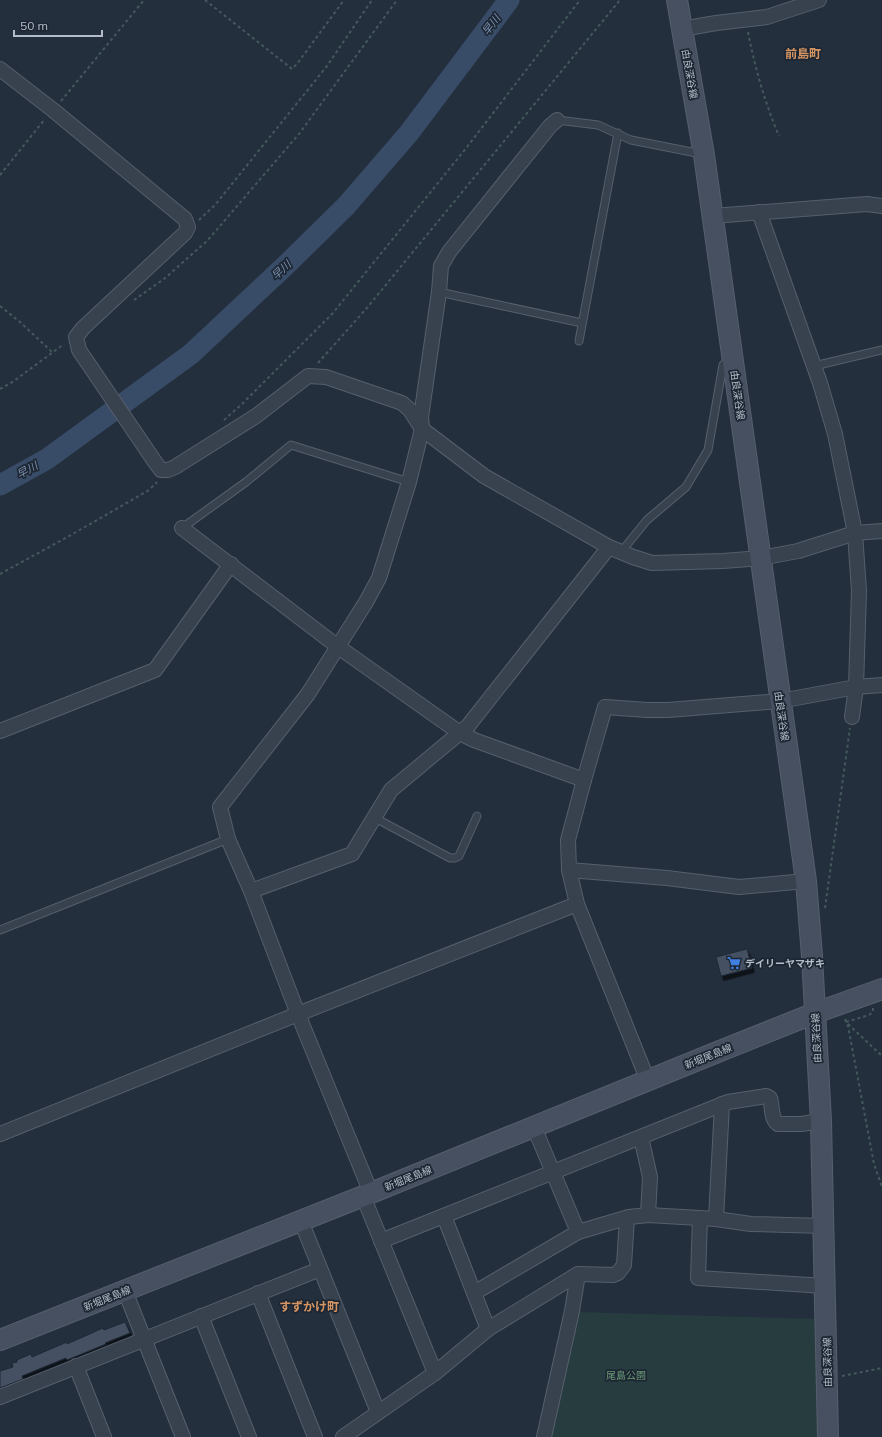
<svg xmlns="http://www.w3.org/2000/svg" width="882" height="1437" viewBox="0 0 882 1437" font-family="Mulish,'Noto Sans JP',sans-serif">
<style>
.green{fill:#263c3f}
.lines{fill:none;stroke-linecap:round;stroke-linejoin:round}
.river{stroke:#394c67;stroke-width:21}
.building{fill:#455162;stroke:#1f2835;filter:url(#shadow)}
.lane-casing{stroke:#565f6c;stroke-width:9}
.street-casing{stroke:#565f6c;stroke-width:16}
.secondary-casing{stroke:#565f6c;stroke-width:22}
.path{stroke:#44595c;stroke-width:2;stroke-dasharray:3 3;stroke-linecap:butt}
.lane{stroke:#38414e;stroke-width:7}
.street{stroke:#38414e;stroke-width:14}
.secondary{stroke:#465061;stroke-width:20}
.labels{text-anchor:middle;stroke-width:3.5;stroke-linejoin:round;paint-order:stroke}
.street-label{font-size:10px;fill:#b4bcc9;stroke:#1d2633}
.poi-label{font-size:10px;font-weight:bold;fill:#b4bcc9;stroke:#1d2633;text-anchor:start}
.park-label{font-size:10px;fill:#6b9a76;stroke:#1d2633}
.water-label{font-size:11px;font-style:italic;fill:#7c92b1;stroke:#1d2633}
.quarter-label{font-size:12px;font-weight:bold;fill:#d59563;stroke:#1d2633}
</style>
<defs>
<filter id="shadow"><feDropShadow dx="2.5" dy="4.5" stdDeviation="0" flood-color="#0009"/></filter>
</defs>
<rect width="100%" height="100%" fill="#242f3e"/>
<path class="green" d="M576,1312l241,7 1,118h-270z"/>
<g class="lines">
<path class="river" d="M0,485l47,-26 144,-105 95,-89 60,-59 63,-73 100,-133"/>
</g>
<g class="building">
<path d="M747,949l5,19 -31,8 -5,-19z"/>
<path d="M125,1322l5,11 -25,10 1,1 -39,16 -1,-2 -44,18 1,3 -23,9v-17l13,-4 -1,-4 5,-1v-2l14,-6 1,3 35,-15v2l36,-16 1,2z"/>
</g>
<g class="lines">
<g class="lane-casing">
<g id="lane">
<path d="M557,120l41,5 33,15 71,14"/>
<path d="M439,292l143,31"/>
<path d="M579,341l39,-208"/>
<path d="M814,366l68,-16"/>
<path d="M182,528l64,-46 45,-37 118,37"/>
<path d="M621,552l26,-32 39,-33 22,-37 15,-85 6,-6"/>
<path d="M375,818l75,40h5l4,-2 18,-40"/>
<path d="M0,930l228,-91"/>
</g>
</g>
<g class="street-casing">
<g id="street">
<path d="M682,29l34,-6 51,-6 52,-17"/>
<path d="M0,69l53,41 132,109 3,8 -3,6 -102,95 -7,9 3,13 76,112 6,8h7l7,-3 81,-51 52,-40 18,1 76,26 8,7 12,19 62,47 125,71 24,10 19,6 71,-2 38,-3 37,-7 57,-18 27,-2"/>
<path d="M759,212l61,171 15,51 20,99 4,58 -3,96 -4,30"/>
<path d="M713,216l154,-12 15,2"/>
<path d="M182,528l155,118 123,87 14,7 110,40"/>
<path d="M0,731l155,-61 76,-106"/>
<path d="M569,870l98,8 72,9 67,-6"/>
<path d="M251,891l101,-37 39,-64 77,-64 141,-179"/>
<path d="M648,1081l-71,-177 -8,-34 -1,-30 16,-60 21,-73 42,3h21l112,-9 76,-14 26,-2"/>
<path d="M534,1127l44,105"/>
<path d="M0,1134l298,-120 279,-110"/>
<path d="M641,1137l9,40 -2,38"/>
<path d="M371,1193l-73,-179 -47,-123 -23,-52 -8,-32 88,-113 58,-92 13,-24 30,-96 13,-53 -1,-12 18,-125 2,-26 8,-14 101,-126 7,-6"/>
<path d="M363,1196l72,177"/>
<path d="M444,1216l44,113"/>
<path d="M700,1218l-2,60 127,8"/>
<path d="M716,1219l6,-115"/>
<path d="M301,1221l77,191"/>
<path d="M381,1241l347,-139 38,-6 4,2c3,9 0,20 8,26h23l20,-3"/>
<path d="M125,1291l58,146"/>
<path d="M258,1293l57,144"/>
<path d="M474,1293l104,-61 51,-15 19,-2 68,4 35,5 73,2"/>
<path d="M201,1316l48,121"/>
<path d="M76,1366l28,71"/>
<path d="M0,1397l320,-128"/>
<path d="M343,1437l92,-64 53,-44 90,-55 35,1 5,-2 6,-8 3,-47"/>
<path d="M544,1437l28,-126 6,-37"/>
</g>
</g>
<g class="secondary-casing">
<g id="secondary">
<path d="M677,0l27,155 102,726 6,75 9,165 7,316"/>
<path d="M0,1340l371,-147 349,-142 95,-38 67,-24"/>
</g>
</g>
<g class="path">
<path d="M205,0l87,69 5,-5 47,-64"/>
<path d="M748,32c7,36 17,71 31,104"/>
<path d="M61,101l83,-101"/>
<path d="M0,175l45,-56"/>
<path d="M199,220l16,-15 112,-139 45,-66"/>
<path d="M134,300l30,-21 43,-38 92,-107 98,-134"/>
<path d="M0,306l20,16 32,30"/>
<path d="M318,363l48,-54 254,-309"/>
<path d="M0,389l14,-8 50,-37"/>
<path d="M224,420l18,-16 91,-91 134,-166 113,-147"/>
<path d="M0,574l71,-39 78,-45 8,-8"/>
<path d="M825,908l25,-180"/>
<path d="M845,1019l3,7 26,138 8,23"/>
<path d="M846,1022l23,-7 4,-3v-4"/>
<path d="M848,1024l34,32"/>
<path d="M842,1376l40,-8"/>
</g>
<use href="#lane" class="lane"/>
<use href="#street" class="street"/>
<use href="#secondary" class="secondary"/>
</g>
<defs>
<g id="supermarket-bare" transform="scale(1.08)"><path d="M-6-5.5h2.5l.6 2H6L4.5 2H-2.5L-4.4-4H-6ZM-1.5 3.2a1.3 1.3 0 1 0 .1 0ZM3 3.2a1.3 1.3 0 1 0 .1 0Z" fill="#3f7fe0" stroke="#1d2633" stroke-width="2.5" paint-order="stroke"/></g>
</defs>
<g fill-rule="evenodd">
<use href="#supermarket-bare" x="734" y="963"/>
</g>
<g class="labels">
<g class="street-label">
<text transform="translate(690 74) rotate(80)" y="4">由良深谷線</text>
<text transform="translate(738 395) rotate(82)" y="4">由良深谷線</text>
<text transform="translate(782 716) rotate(82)" y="4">由良深谷線</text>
<text transform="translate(816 1038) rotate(-93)" y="4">由良深谷線</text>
<text transform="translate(708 1056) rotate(-22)" y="4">新堀尾島線</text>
<text transform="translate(408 1178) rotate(-22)" y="4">新堀尾島線</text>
<text transform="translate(107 1298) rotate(-22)" y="4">新堀尾島線</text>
<text transform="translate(827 1362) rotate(-91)" y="4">由良深谷線</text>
</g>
<g class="poi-label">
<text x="745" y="967">デイリーヤマザキ</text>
</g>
<g class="park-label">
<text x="626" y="1379">尾島公園</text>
</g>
<g class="water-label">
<text transform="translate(491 25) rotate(-53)" y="4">早川</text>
<text transform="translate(281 270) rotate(-43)" y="4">早川</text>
<text transform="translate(27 470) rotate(-29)" y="4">早川</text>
</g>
<g class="quarter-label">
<text x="803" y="58">前島町</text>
<text x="309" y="1311">すずかけ町</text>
</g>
</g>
<path d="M14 30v6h88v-6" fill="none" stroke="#b4bcc9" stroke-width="2"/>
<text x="20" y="30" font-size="12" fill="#b4bcc9" stroke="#1d2633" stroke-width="3" paint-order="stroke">50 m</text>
</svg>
